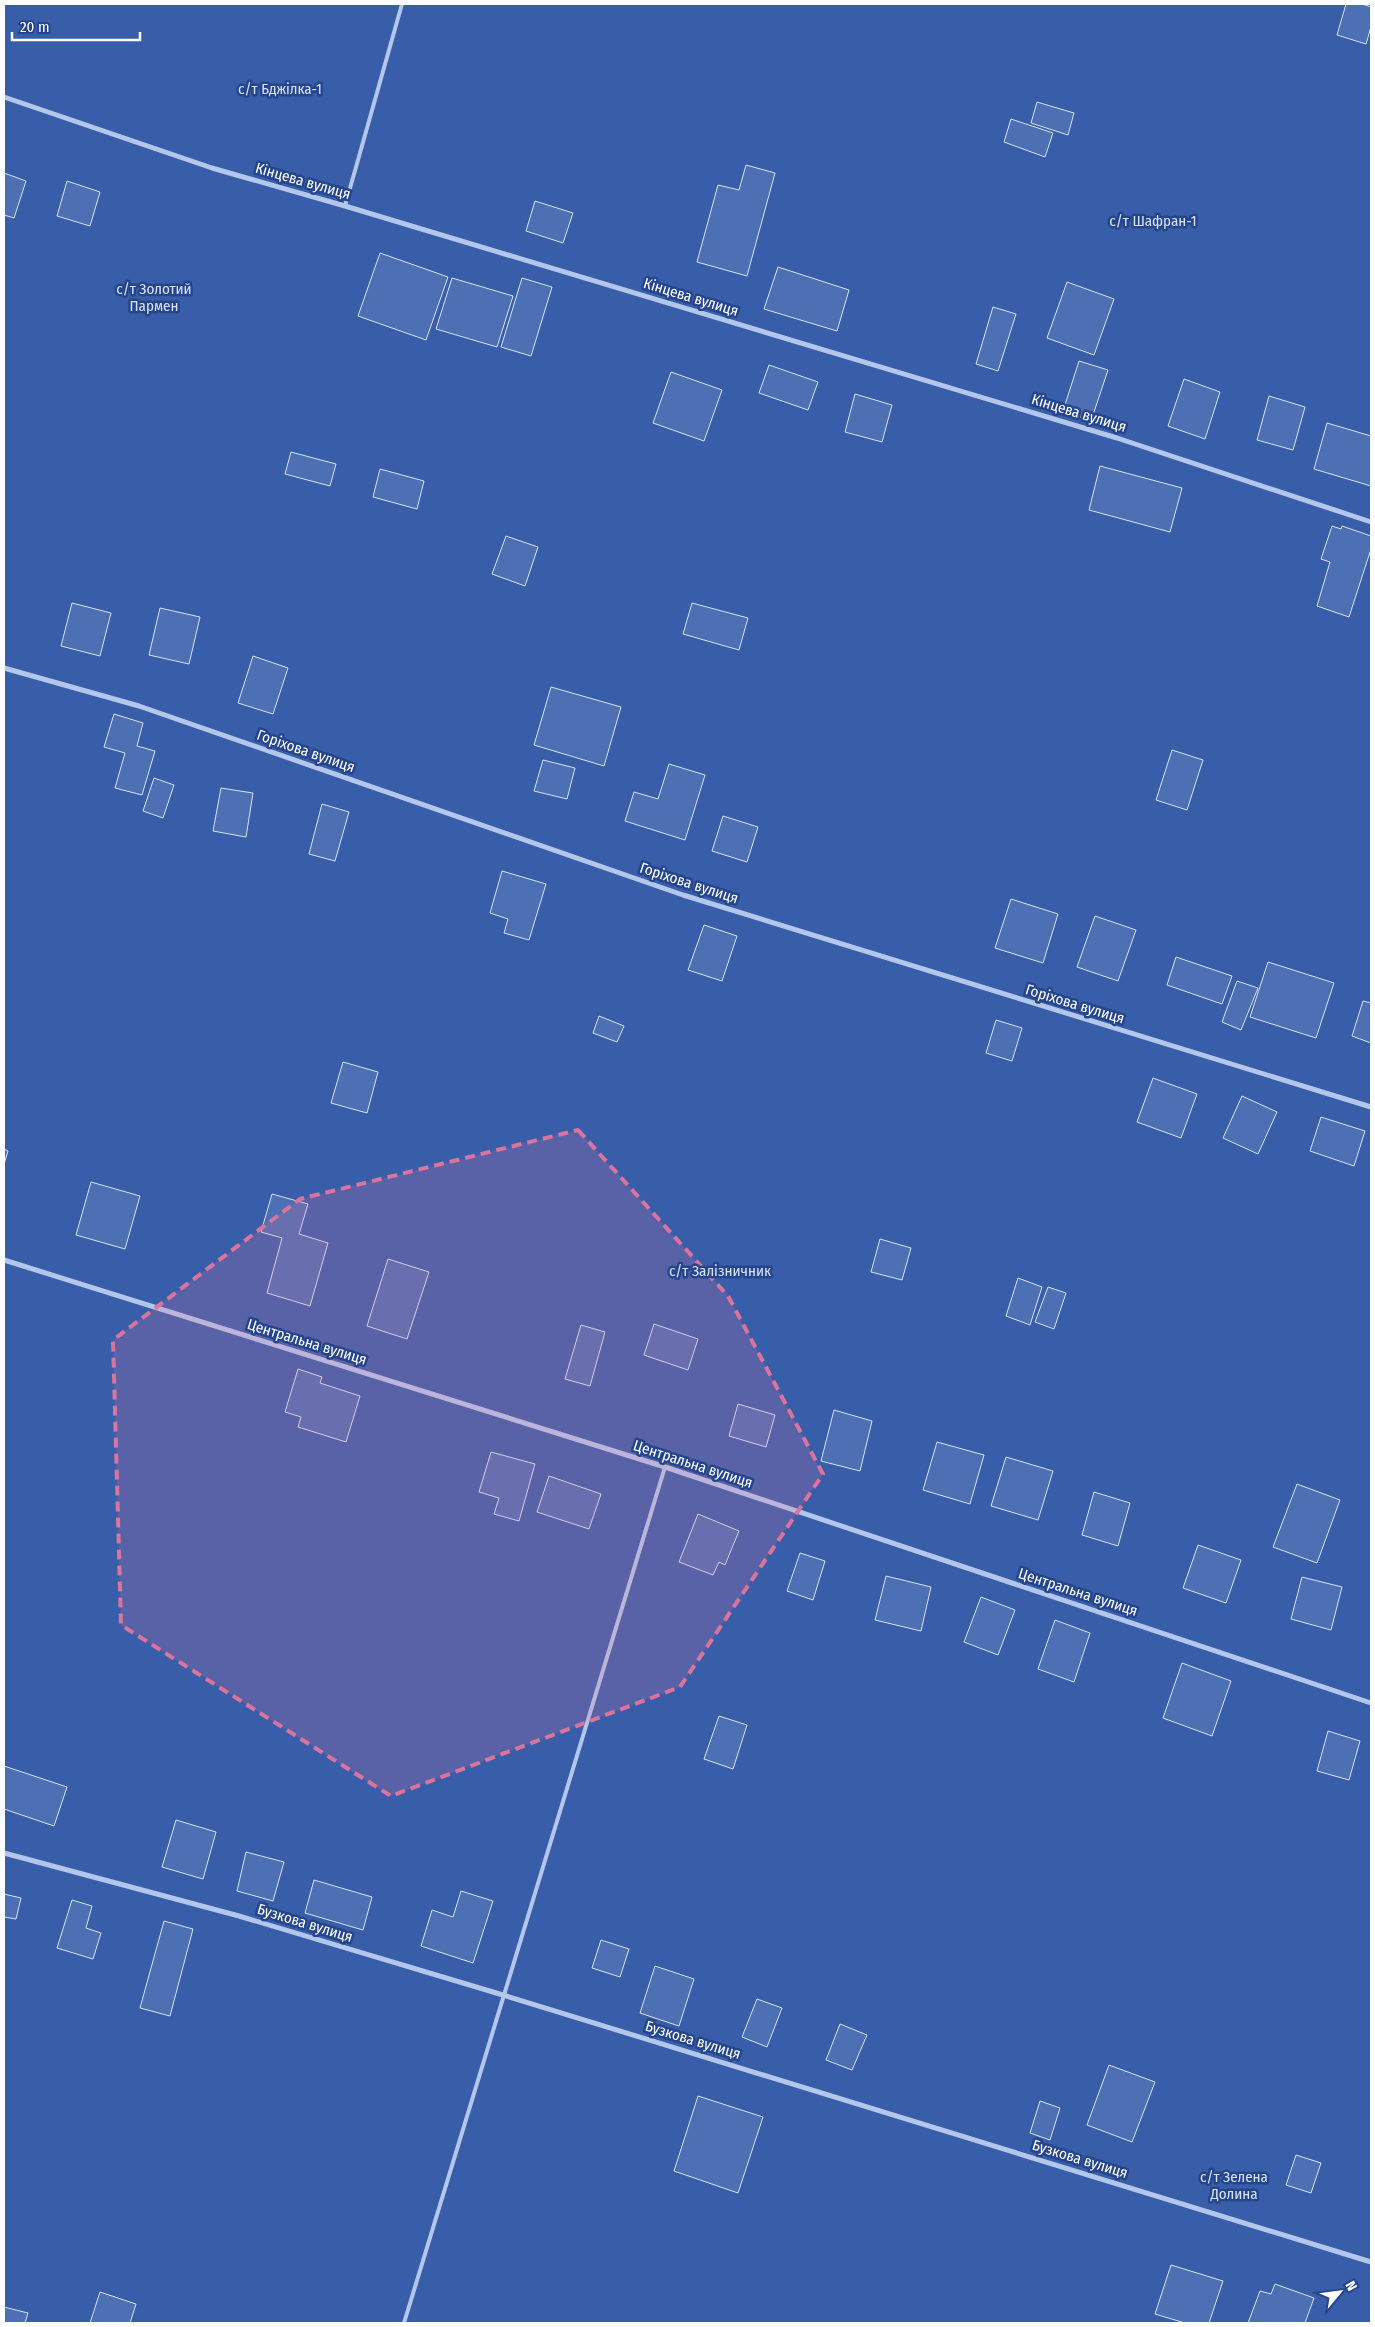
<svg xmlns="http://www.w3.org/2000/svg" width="1375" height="2327" viewBox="0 0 1375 2327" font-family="'Fira Sans Condensed',sans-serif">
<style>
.green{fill:#395ea9}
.building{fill:#4d6fb3;stroke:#d8e3f8}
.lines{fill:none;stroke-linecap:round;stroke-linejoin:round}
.service{stroke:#b3c6eb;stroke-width:4}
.minor{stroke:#b3c6eb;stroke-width:5}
.marked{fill:#da749d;fill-opacity:0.2;stroke:#da749d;stroke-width:4;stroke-dasharray:10 6;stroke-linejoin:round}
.labels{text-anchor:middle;stroke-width:5;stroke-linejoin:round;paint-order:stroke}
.park-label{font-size:15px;fill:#d8e3f8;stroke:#25458d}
.street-label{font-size:15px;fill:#fff;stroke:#25458d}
</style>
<rect width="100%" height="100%" fill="#25458d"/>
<rect class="green" x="4" y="4" width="1367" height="2319"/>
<g class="building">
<path d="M1346,4h16l9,3v20l-5,17 -29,-9z"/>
<path d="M1037,102l37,11 -6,22 -37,-12z"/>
<path d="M1011,119l42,14 -8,24 -41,-15z"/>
<path d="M746,165l29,8 -28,103 -50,-14 21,-77 21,5z"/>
<path d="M4,173l22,8 -12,37 -10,-3z"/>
<path d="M67,181l33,11 -10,34 -33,-10z"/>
<path d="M535,201l38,12 -10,30 -37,-12z"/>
<path d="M380,253l68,24 -22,63 -68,-24z"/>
<path d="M778,267l71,23 -12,41 -73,-22z"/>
<path d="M452,278l61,18 -16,51 -61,-18z"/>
<path d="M522,278l30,9 -21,69 -30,-9z"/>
<path d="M1067,282l47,17 -20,56 -47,-17z"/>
<path d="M993,307l23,7 -18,57 -22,-7z"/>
<path d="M1079,361l29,9 -17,51 -28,-10z"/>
<path d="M769,365l49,17 -10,28 -49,-17z"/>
<path d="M671,372l51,18 -18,51 -51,-18z"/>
<path d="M1184,379l36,13 -15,47 -37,-13z"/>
<path d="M855,394l37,11 -10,37 -37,-10z"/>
<path d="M1269,396l36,11 -12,43 -36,-10z"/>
<path d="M1327,423l44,13v50l-57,-17z"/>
<path d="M291,452l45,12 -6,22 -45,-12z"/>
<path d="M1100,466l82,22 -12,44 -81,-22z"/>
<path d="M380,469l44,12 -7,28 -44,-12z"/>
<path d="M1332,526l9,3 1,-3 29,10v13l-22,68 -32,-11 13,-44 -9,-3z"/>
<path d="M506,536l32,11 -13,39 -33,-12z"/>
<path d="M72,603l39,10 -11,43 -39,-10z"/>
<path d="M692,603l56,15 -9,32 -56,-16z"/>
<path d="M160,608l40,9 -11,47 -40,-9z"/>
<path d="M253,656l35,12 -15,46 -35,-11z"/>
<path d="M551,687l70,20 -17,59 -70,-21z"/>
<path d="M114,714l29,9 -6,23 18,5 -13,44 -27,-7 10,-35 -21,-6z"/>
<path d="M1172,750l31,10 -16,50 -31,-10z"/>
<path d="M543,760l32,8 -8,31 -33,-8z"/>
<path d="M669,764l36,11 -20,65 -60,-19 9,-29 24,7z"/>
<path d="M154,778l20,7 -11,33 -20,-7z"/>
<path d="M221,788l32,5 -7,44 -33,-6z"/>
<path d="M322,804l27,8 -14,49 -26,-7z"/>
<path d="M723,816l35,11 -11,35 -35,-11z"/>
<path d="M502,871l44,13 -17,56 -25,-7 4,-14 -18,-6z"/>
<path d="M1011,899l47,15 -15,49 -48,-15z"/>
<path d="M1095,916l41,14 -18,51 -41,-14z"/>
<path d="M704,925l33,11 -15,45 -34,-11z"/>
<path d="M1176,957l56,19 -10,28 -55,-19z"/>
<path d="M1268,962l66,21 -18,55 -66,-21z"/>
<path d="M1237,981l21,7 -17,42 -19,-8z"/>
<path d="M1363,1001l8,2v40l-19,-7z"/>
<path d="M599,1016l25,10 -7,16 -24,-9z"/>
<path d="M996,1020l26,8 -10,33 -26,-8z"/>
<path d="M343,1062l35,10 -11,41 -36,-10z"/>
<path d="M1153,1078l44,16 -16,44 -44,-16z"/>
<path d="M1242,1096l35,16 -19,42 -35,-16z"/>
<path d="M1321,1117l44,14 -11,35 -44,-15z"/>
<path d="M4,1149l4,2 -4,13z"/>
<path d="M91,1182l49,14 -15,53 -49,-14z"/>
<path d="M272,1194l36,10 -9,30 29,9 -18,63 -43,-13 15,-55 -21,-6z"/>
<path d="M880,1239l31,9 -9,32 -31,-8z"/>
<path d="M388,1259l41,13 -22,67 -40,-13z"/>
<path d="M1018,1278l24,9 -12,38 -24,-9z"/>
<path d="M1048,1287l18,6 -12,36 -19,-7z"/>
<path d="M654,1324l44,15 -10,31 -44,-15z"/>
<path d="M581,1325l24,7 -15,54 -25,-7z"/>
<path d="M298,1369l24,8 -2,6 40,13 -14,46 -48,-15 3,-10 -16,-5z"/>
<path d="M738,1404l37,11 -9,32 -37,-11z"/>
<path d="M834,1410l38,11 -12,50 -39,-10z"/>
<path d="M937,1442l47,13 -14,49 -47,-14z"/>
<path d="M491,1452l44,12 -16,57 -25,-7 5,-16 -20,-6z"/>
<path d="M1006,1457l47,14 -15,49 -47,-14z"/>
<path d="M549,1476l52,18 -12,35 -52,-17z"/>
<path d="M1297,1484l43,16 -23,63 -44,-16z"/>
<path d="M1094,1492l36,11 -12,43 -36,-11z"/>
<path d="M698,1514l41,17 -14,34 -6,-3 -6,13 -34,-13z"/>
<path d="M1198,1545l43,15 -15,43 -43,-15z"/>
<path d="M800,1553l25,8 -12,39 -26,-9z"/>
<path d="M886,1576l45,11 -10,44 -46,-11z"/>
<path d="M1302,1577l40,10 -11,43 -40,-11z"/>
<path d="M981,1597l34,13 -17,45 -34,-13z"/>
<path d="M1055,1620l35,13 -16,49 -36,-13z"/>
<path d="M1182,1663l49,18 -19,55 -49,-18z"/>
<path d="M719,1716l28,9 -14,44 -29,-10z"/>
<path d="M1328,1731l32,10 -11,39 -32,-9z"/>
<path d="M4,1766l63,21 -13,39 -50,-17z"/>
<path d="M176,1820l40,12 -13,47 -41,-12z"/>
<path d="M246,1852l38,10 -11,39 -36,-10z"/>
<path d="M314,1880l58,17 -9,33 -58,-17z"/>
<path d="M461,1891l32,10 -20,62 -52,-17 11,-36 21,7z"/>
<path d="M4,1894l17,4 -5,21 -12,-2z"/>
<path d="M72,1900l20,6 -6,22 15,5 -8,26 -36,-11z"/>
<path d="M164,1921l29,8 -23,87 -30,-8z"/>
<path d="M601,1940l28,9 -9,28 -28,-9z"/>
<path d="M655,1966l39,13 -15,47 -39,-13z"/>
<path d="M757,1999l25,9 -15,39 -25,-10z"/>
<path d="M840,2024l27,11 -15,35 -26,-10z"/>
<path d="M1109,2065l46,17 -23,60 -45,-17z"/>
<path d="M698,2096l65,21 -25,76 -64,-22z"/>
<path d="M1040,2101l20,7 -10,32 -20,-7z"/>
<path d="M1296,2155l25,8 -10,30 -25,-8z"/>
<path d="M1171,2265l52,16 -14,42h-24l-30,-9z"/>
<path d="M1275,2284l39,14 -9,25h-57l12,-32 11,3z"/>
<path d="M100,2292l36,12 -6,19h-40z"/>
<path d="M4,2307l24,6 -3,10h-21z"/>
</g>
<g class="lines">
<g class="service">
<path d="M345,206l57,-202"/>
<path d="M404,2323l261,-856"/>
</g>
<g class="minor">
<path d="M4,97l208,71 133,38 772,232 254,84"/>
<path d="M4,668l135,38 544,189 688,212"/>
<path d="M4,1260l661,207 706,236"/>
<path d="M4,1853l235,63 264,79 868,267"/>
</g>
</g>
<path class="marked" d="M578,1130l150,166 95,178 -143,213 -289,109 -270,-171 -8,-285 187,-141z"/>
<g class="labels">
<g class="park-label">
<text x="280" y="94">с/т Бджілка-1</text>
<text x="1153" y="226">с/т Шафран-1</text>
<text x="154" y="294">с/т Золотий<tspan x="154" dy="17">Пармен</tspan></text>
<text x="720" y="1276">с/т Залізничник</text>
<text x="1234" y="2182">с/т Зелена<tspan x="1234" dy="17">Долина</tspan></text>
</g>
<g class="street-label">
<text transform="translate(303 181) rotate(16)" y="5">Кінцева вулиця</text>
<text transform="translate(691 297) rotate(17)" y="5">Кінцева вулиця</text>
<text transform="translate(1079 413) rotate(17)" y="5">Кінцева вулиця</text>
<text transform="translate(306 751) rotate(19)" y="5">Горіхова вулиця</text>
<text transform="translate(689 883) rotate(18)" y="5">Горіхова вулиця</text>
<text transform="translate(1075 1004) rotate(17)" y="5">Горіхова вулиця</text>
<text transform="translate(307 1342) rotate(17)" y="5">Центральна вулиця</text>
<text transform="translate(693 1464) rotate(18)" y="5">Центральна вулиця</text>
<text transform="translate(1078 1592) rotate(18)" y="5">Центральна вулиця</text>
<text transform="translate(305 1923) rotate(17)" y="5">Бузкова вулиця</text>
<text transform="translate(693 2040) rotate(17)" y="5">Бузкова вулиця</text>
<text transform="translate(1080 2159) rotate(17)" y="5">Бузкова вулиця</text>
</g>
</g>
<rect width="1375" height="2327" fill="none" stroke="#ffffff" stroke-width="10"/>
<g transform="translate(1340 2292) rotate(61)" stroke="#25458d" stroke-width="4" paint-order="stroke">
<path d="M0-4L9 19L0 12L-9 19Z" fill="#ffffff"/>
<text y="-8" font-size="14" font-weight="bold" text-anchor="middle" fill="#ffffff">N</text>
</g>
<path d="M12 32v8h128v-8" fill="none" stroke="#ffffff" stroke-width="2.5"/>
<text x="20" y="32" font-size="15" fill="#ffffff" stroke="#25458d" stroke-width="4" paint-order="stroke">20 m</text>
</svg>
